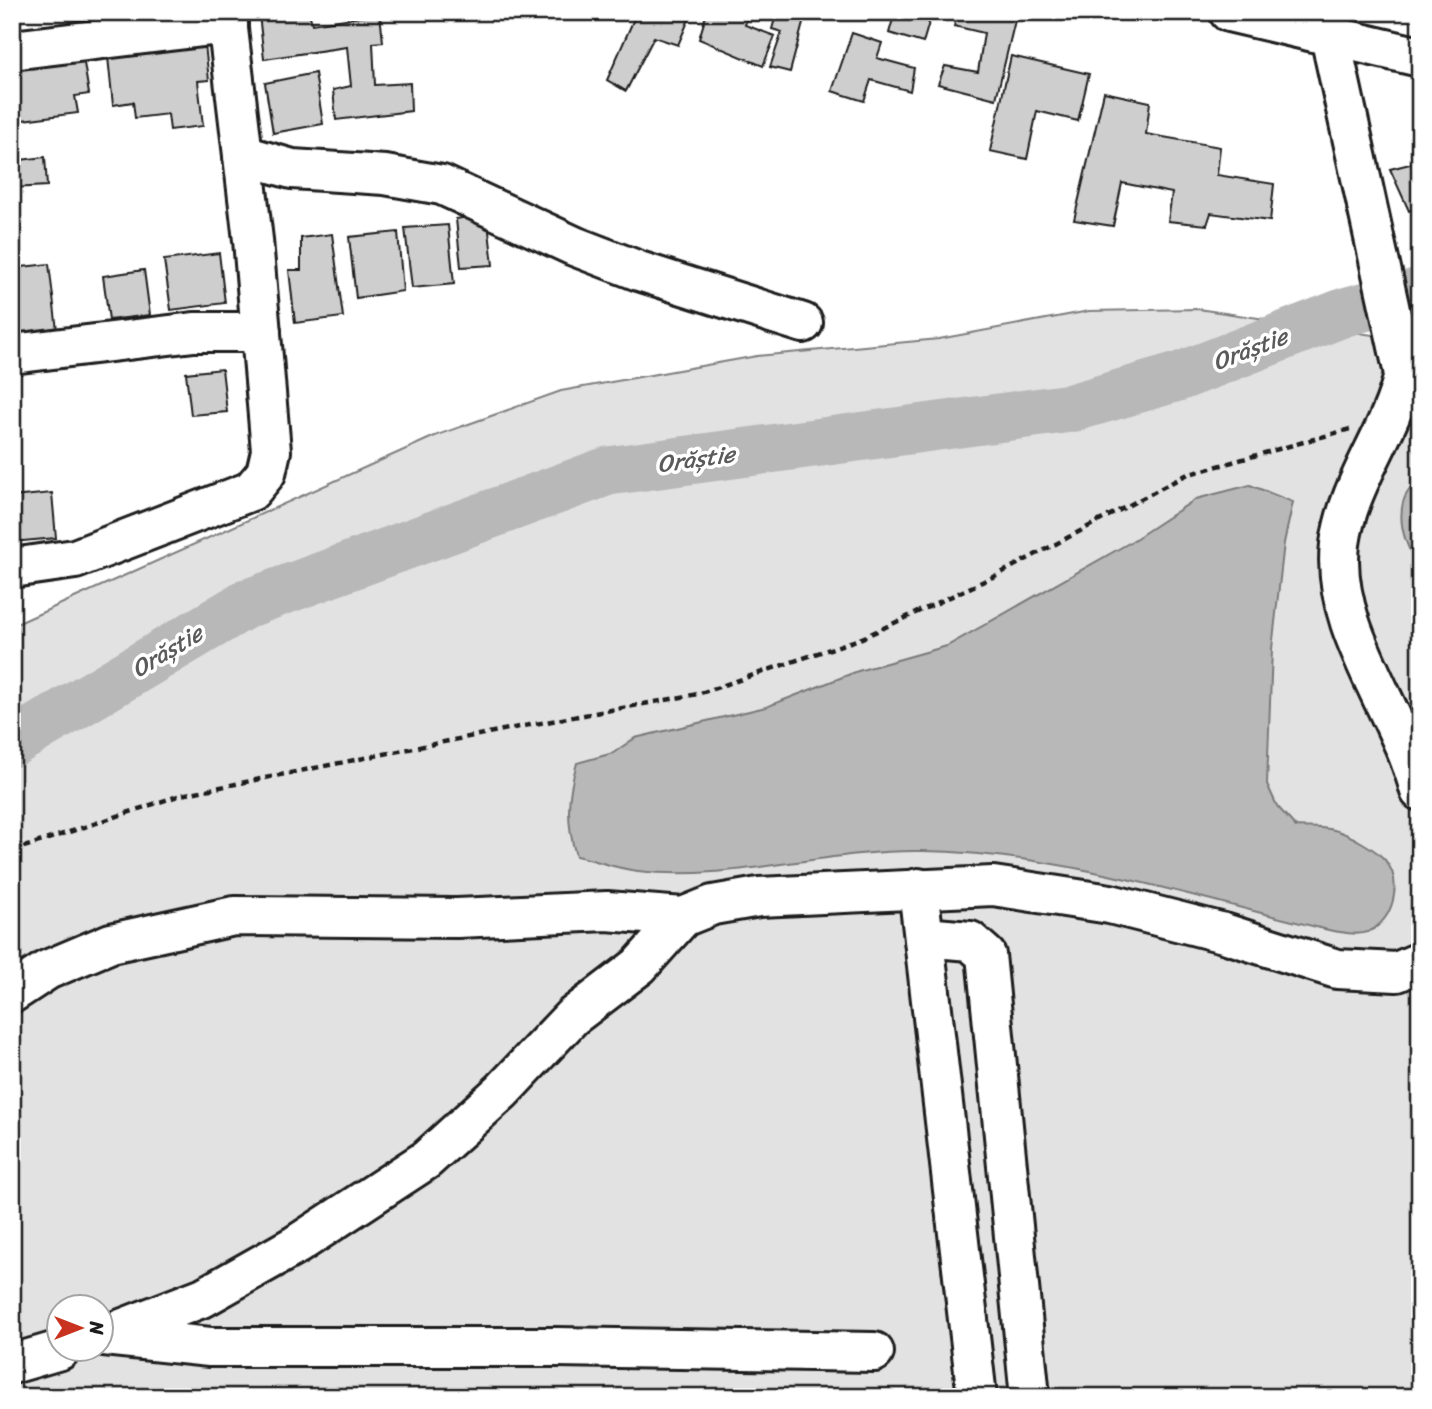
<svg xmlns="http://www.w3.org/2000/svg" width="1432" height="1409" viewBox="0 0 1432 1409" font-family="Sriracha,sans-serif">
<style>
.green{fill:#e2e2e2;stroke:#7f7f7f;stroke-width:2;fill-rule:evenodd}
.water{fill:#b8b8b8;stroke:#7a7a7a;stroke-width:2}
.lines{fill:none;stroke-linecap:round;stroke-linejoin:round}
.river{stroke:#b8b8b8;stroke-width:49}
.building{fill:#cecece;stroke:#1c1c1c;stroke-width:2}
.minor-casing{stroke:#1c1c1c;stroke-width:44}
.major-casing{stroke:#1c1c1c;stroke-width:44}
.path{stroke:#1c1c1c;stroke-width:4.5;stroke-dasharray:7 5;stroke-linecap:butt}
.minor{stroke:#fff;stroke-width:38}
.major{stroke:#fff;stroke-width:38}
.labels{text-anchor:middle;stroke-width:7;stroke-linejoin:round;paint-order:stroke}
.water-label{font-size:24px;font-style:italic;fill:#5a5a5a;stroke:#fff}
</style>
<rect width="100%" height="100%" fill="#fff"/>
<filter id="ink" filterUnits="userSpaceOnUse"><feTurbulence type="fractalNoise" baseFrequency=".0143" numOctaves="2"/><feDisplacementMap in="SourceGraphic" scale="14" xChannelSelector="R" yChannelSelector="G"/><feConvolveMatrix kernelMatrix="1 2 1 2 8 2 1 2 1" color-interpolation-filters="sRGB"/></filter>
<g filter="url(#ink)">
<path class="green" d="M1198,309l222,33v1055h-1408v-771l423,-190 126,-45 196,-35 182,-17 150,-28zM60,1308h42v42h-42z"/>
<g class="water">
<path d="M1420,481v85c-19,-22 -30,-68 0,-85z"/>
<path d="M1250,485l43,17 -9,41 -12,106 -5,135 10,22 19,21c12,1 26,0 38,3 13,3 42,19 51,30 17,20 10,53 -10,68 -12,9 -28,5 -42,3 -135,-32 -270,-78 -410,-80 -95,-2 -191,31 -285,20 -21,-2 -42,-11 -62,-15 -10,-34 -9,-59 1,-93l36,-10 22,-15 131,-31 92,-36 89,-25 182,-103 67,-44z"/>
</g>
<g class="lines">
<path class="river" d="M12,743l234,-139 362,-133 463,-63 107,-31 167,-65 75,-20"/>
</g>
<g class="building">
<path d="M275,12h34l3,12 68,-10 3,28 -10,1 2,42 35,-2 1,28 -75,9 -3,-30 18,-4 -4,-39 -83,12 -5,-45z"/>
<path d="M637,12h55l-14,33 -24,-8 -28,54 -19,-11z"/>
<path d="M707,12h42l-4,13 30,11 -12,30 -64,-27z"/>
<path d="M777,12h29l-16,60 -20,-5 12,-35 -10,-3z"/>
<path d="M895,12h37l-9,31 -34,-10z"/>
<path d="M958,12h59l-21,87 -58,-15 7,-18 33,6 6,-39 -30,-7z"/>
<path d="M852,33l30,10 -5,15 37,10 -4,23 -39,-11 -7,21 -32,-10z"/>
<path d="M205,45l4,35 -11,1 5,45 -33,4 -2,-16 -33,4 -2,-16 -20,3 -5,-48z"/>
<path d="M1011,56l78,18 -11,47 -41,-10 -10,48 -37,-8z"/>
<path d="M83,57l6,37 -14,2 3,17 -64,8 -2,-52z"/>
<path d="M315,73l8,51 -50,9 -8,-50z"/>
<path d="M1104,92l46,10 -4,32 74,13 -3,28 57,9 -4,37 -59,-8 -4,12 -39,-4 4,-28 -50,-10 -9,43 -39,-6z"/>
<path d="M45,157l2,29 -35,2v-27z"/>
<path d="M1418,162l2,44 -11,5 -19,-42z"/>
<path d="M487,214l6,51 -32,2 -5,-48z"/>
<path d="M448,225l6,59 -42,4 -7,-60z"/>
<path d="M398,232l5,59 -47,7 -7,-61z"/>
<path d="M332,234l11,83 -48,6 -6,-53h12v-32z"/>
<path d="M219,253l6,50 -54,7 -7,-50z"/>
<path d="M49,264l8,66 -45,5v-67z"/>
<path d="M144,270l6,45 -41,5 -6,-44z"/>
<path d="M222,369l5,43 -36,3 -5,-42z"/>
<path d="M52,493l4,45 -44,4v-45z"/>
</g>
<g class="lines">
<g class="minor-casing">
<g id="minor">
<path d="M1330,36l74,338c-13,59 -56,109 -64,170 -10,85 60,167 80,247"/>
<path d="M12,50l216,-26"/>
<path d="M243,155l49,14 93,6 57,10 132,61 65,25 164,52"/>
<path d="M12,354l182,-22h67"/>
<path d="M12,568l63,-9 176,-68 15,-18 5,-22 -18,-211 -27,-228"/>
<path d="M918,888l59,509"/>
<path d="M924,937l46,4 16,14 44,442"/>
<path d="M12,993l35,-23 64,-27 123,-27 223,2 150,-7 76,6 30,-12 46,-8 234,-11 117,18 114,29 113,36 60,3 23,-10"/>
<path d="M111,1333l93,-36 92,-52 130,-85 76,-69 70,-74 67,-51 44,-49"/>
<path d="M104,1336l106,11h346l318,5"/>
<path d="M12,1364l48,-14"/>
</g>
</g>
<g class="major-casing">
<path id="major" d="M1229,12l191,45"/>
</g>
<path class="path" d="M12,851l169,-56 327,-66 190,-35 164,-56 135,-63 189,-100 164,-46"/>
<use href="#minor" class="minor"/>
<use href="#major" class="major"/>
</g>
</g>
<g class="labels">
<g class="water-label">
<text transform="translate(1250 349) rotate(-21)" y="8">Orăștie</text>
<text transform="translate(696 459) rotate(-8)" y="8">Orăștie</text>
<text transform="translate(167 651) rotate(-31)" y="8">Orăștie</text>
</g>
</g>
<rect width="1432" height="1409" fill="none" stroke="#fff" stroke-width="42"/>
<rect x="21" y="21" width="1390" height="1367" fill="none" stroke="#1c1c1c" stroke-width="2.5" filter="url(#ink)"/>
<g transform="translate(80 1328) rotate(90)"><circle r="33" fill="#ffffff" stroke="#a4a4a4" stroke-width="2"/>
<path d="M0-5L12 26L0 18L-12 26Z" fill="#c8321e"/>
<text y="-10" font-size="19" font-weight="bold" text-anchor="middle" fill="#1c1c1c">N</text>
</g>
</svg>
